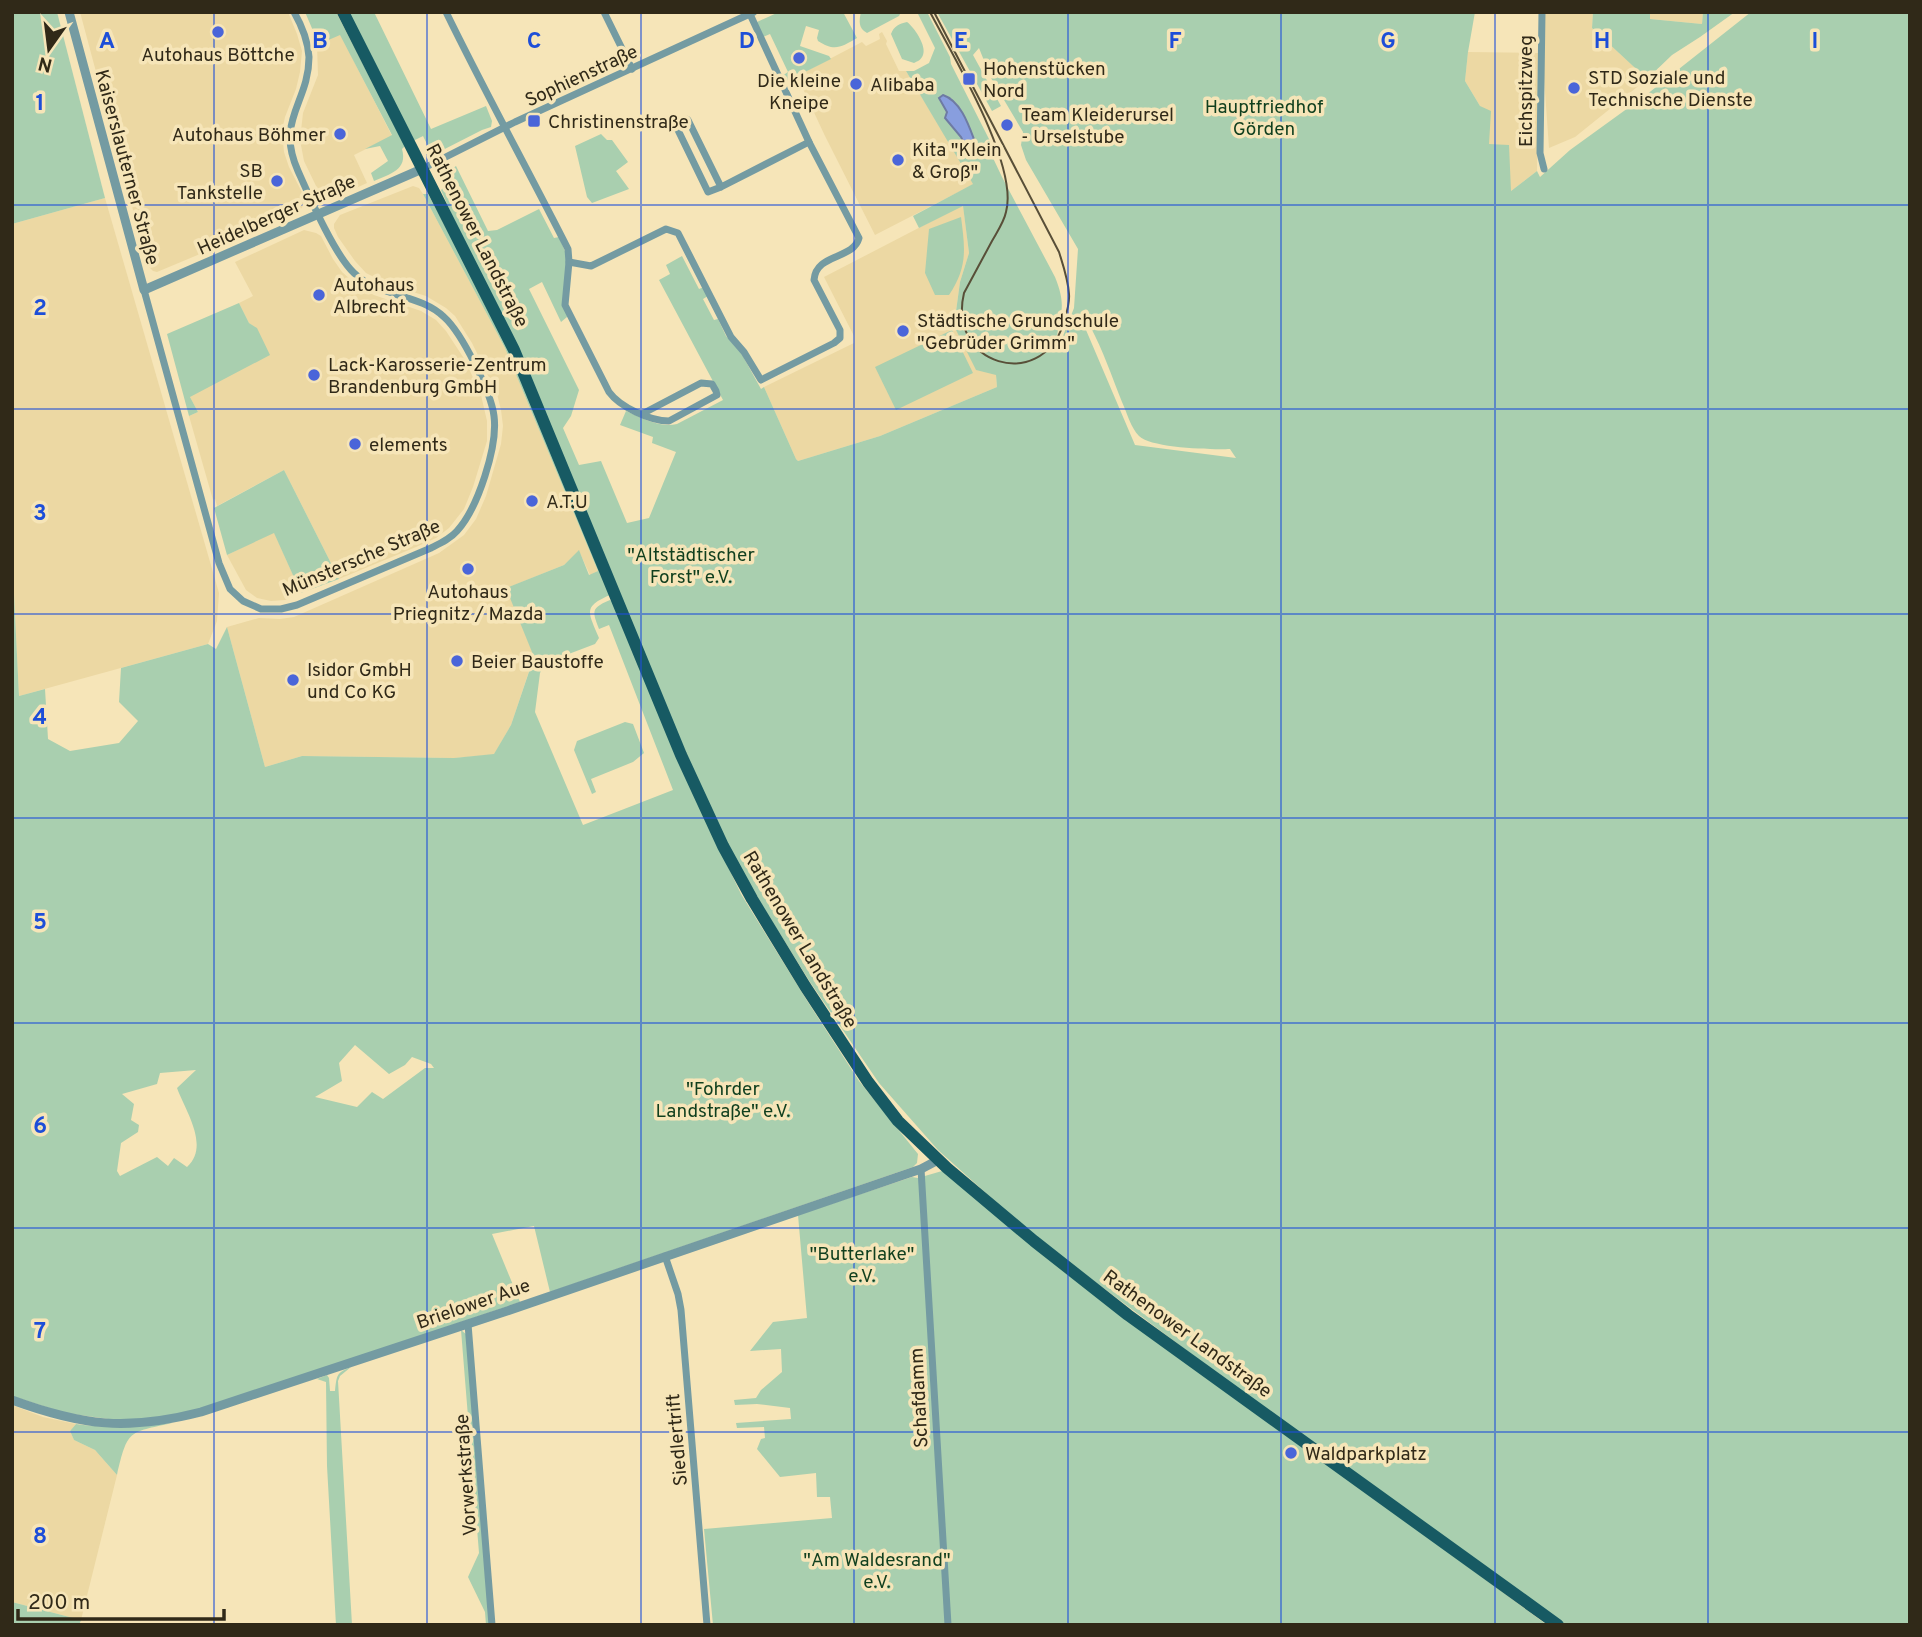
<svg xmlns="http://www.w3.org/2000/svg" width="1922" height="1637" viewBox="0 0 1922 1637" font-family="Overpass,sans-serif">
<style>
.built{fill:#ecd8a3}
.green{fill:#a9cfaf;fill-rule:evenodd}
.water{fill:#889ede;stroke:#6e7ba3;stroke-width:2}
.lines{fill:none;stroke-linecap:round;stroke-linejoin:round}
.minor{stroke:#749ba2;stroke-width:7}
.tertiary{stroke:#749ba2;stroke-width:9}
.primary{stroke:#175a63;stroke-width:12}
.tram{stroke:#584f38;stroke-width:2}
.grid{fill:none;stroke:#1d4ed8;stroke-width:2;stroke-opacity:0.55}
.poi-dot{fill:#4a65d9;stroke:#f6e5b8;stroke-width:2.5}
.labels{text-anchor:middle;stroke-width:7;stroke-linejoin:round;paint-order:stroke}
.poi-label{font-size:19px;fill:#302918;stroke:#f6e5b8;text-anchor:start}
.street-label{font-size:19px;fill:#302918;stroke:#f6e5b8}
.park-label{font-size:19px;fill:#103f1e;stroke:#f6e5b8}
.grid-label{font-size:23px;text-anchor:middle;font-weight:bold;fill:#1d4ed8;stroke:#f6e5b8;stroke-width:7;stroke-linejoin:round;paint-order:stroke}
</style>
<rect width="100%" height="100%" fill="#f6e5b8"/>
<g class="built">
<path d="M80,12h208l9,22 5,17 -2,21 -4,17 -11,28 -3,14 2,21 5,15 16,31v5l-7,10 -141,59 -4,-1 -5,-5z"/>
<path d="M1544,12h49l-1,16 55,51 -72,58 -26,11 -7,-99z"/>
<path d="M1650,12h53l-1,12 -52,-5z"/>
<path d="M882,32l5,9 -1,3 13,27h7l68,113 -99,51 -50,-99 -28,-60 65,-34 4,4 14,-7 -1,-5z"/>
<path d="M340,34l52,102 -38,19 13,28 -37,17 -5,-2 -7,-8 -14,-29 -4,-21 3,-27 15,-38 -1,-30z"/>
<path d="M1468,52l70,1 -1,118 -26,20 -22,-47 -9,-38 -15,-25z"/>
<path d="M413,186l6,2 4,6 82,154 93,223 -8,4 -11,-24 -15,14 -57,23 27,68 -23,69 -17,30 -40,3 -152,-2 -37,11 -38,-140 32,-9 21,1 14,-2 145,-64 25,-18 12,-16 10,-23 15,-52 2,-18 -2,-16 -4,-16 -25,-51 -17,-27 -9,-8 -20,-12 -36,-11 -24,-12 -11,-12 -17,-24 -4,-9v-4l6,-9z"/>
<path d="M105,198l114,395 -2,28 -9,23 -189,52 -7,-143v-329z"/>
<path d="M963,205l6,48 -9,29 -6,44 42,49 1,12 -117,49 -82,25 -2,-2 -32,-72 90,-44v-7l-30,-59z"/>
<path d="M304,230l12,3 5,3 12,23 9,13 17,15 15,8 47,16 15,9 10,11 19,29 16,35 6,26v20l-14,46 -9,22 -15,19 -13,10 -20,9 -77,32 -55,-109 -67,36 -2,-7 -2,1 -24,-84 9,-4 -8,-15 67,-68 -8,-6 -10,-20 14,-7 -18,-34z"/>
<path d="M274,532l27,61 -16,7 -14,1 -14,-3 -11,-8 -19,-35z"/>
<path d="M12,1405l31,12 33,7 -6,7 4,9 21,10 22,25 -36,145 -69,-18z"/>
</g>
<g class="green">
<path d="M12,12h45l48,186 -93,26z"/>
<path d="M305,12h31l69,134 -3,3c6,21 -12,25 -28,32l-3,-8 17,-12 -8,-15 -15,3 27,-14 -52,-100 -23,10 -3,-12z"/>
<path d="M347,12h27l57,117 55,-23 6,15 -1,6 -9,3 -49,25 -1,-9h-4l-5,-10 -10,5z"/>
<path d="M779,12h64l14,26c-16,9 -22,14 -39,3l-1,-3 2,-8 -13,-4 -6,20 29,10 2,3 -46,23 -3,-6 6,-4 -18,-38 -7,3 -6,-15z"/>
<path d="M861,12h40l-2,4 -32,17c-9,-5 -8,-12 -6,-21z"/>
<path d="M917,12h10l23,45 1,7 39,77 3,17 9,19 53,100c13,32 4,37 1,67l7,-8 11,-28 4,-59 -52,-89 -5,-15 2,-13 -32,-54 -12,-30 -6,7 28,51 -9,5 -55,-99h538l-7,40 -3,29 15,25 11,5 -2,33 20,1 2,46 26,-20 3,6 30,-27 76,-55 105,-83h159v1613h-346l-251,-180 -279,-209 -96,-86 -59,-67 -69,-101 -53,-85 -31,-53 -285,-654 5,-5 -2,-10 12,-9 32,65 9,-1 42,-21 15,29 5,-1 8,19v61l-6,5 -19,-40 -13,7 50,101 -8,26 -8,12 16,37 22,-4 26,62 22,-5 27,-66 -24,-9 1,-6 -33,-12 6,-14c17,7 32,17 51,13l46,-24 -64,-120 11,-6 -4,-9 16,-9 17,33 5,-2 4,9 -5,3 11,21 4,-1 8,17 14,15 21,38 3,-2 32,72 2,2 82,-25 117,-49 -1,-12 -20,-5 -22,-44 6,-44 9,-29 -6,-47 -44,22 -6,-12 60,-32 -67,-113h8l15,-8 6,-15zM951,98l17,27 7,17 -9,5 -26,-48zM1090,326c13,24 22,51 32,76 5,11 9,26 17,34 11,12 74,14 91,13l6,9 -101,-13 -49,-115z"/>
<path d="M1593,12h57v7l52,5 1,-12h32l-35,25 -28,18 -25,24 -55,-51z"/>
<path d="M907,22c7,5 20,24 16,33 -2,5 -5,6 -9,8l-12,-4 -11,-25c3,-8 8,-10 16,-12z"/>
<path d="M601,134l6,6h5l16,22 -12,9 13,18 -37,14 -5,-6 -12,-51z"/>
<path d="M423,194h5l60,112 28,58 96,230c-30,13 -24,17 -13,44l-4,6 -50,19 -5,10 -5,39 48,113 90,-35 -64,-165 -10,4c-7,-18 -8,-21 11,-29l5,3 66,165 60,126 65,105 53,82 59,73 -1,9 -4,4 -363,125 -16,-66 -42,8 28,68 -299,101 -48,13 -50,5 -58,-8 -53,-17v-843l7,143 26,-7 3,50 22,12 49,-8 19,-22 -19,-19 2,-34 87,-24 8,5 11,-22 38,140 37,-11 152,2 40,-4 17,-29 23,-68 -28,-69 58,-23 15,-15 10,25 9,-4 -93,-223zM355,1045l34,29 16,-9 7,-8 19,7 3,4h-9l-42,31 -11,-7 -15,15 -42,-10 27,-16 -3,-18zM196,1070l-19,18c9,24 33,58 10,79l-13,-9 -6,8 -11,-9 -37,19 -3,-5 4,-28 17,-11 1,-7 -8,-5 3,-16 -12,-10 35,-10 3,-11z"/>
<path d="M961,217c4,31 7,50 -12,78h-14l-10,-22 4,-44z"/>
<path d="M239,303l10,20 8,5 13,27 -80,42 8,15 -9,4 -22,-82z"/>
<path d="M952,330l21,43 -77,37 -21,-43z"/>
<path d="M284,470l55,109 -38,14 -27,-60 -47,22 -13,-47z"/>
<path d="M625,722l8,2 11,29 -11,9 -42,17 5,13 -4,2 -18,-44 3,-9z"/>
<path d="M942,1171l450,340 155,114h-834l-9,-96 128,-11 -2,-21h-13l-1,-24 -36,4 -23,-28 4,-10 4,-1 -1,-11 -27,1 -1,-5 55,-4 -1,-11 -33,-4 -22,1 -1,-5 22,-2 5,-8 21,-18 -1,-23 -31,2 23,-29 34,-4 -9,-103 114,-38 6,1z"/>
<path d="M461,1330l6,5 23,290h-4l-1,-13 -17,-35 11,-24z"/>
<path d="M351,1367l-11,9 -2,5 14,244h-16l-9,-159 -1,-84 -9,-3 10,-4 2,3 1,13h5c2,-16 1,-18 16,-24z"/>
<path d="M172,1423c-44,10 -44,6 -55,52l-22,-25 -21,-10 -4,-9 6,-7c32,5 64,2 96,-1z"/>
<path d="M12,1602l69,18 -2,5h-67z"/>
</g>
<path class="water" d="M943,95c18,6 26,31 32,47l-2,5h-7l-5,-10 -16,-19 2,-6 -8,-14z"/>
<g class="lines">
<g class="minor">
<path d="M446,12c39,80 82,158 122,237l1,13 -4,43 44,87c11,15 41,29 60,29l48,-26 -1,-4 -4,-7 -11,-1 -59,31"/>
<path d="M604,12l28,57"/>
<path d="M1542,12l-2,141 4,16"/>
<path d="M422,169l93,-47 239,-110"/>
<path d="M721,187l-13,5 -32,-66 1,-2 9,-5 2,1 33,67 88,-45"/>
<path d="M569,262l22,4 75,-37 12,4 53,104 13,15 17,28 73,-37 6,-5v-8l-26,-50c2,-27 39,-20 45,-42l-50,-96 -60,-130"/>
<path d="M144,290l75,273 11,26 13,12 18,8h20l16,-4 134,-57c10,-5 19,-9 26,-17 21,-23 41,-85 37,-115 -3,-24 -32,-83 -50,-99 -25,-24 -64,-19 -90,-44 -20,-19 -44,-75 -56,-102 -23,-51 11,-68 11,-114 -1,-16 -7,-31 -15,-45"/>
<path d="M921,1169l27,456"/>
<path d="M665,1256l13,38 3,16 26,315"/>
<path d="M468,1324l24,301"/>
</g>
<g class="tertiary">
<path d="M69,12l75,278 278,-121"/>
<path d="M12,1400c71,26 115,31 189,12l303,-100 417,-143 17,-9"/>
</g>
<path class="primary" d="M343,12l171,338 167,405 42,91 29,53 53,87 63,96 30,39 49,47 87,73 94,74 430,310"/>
<path class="tram" d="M930,12c23,44 89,153 76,200 -2,10 -9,20 -14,29 -9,17 -19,35 -28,52 -17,72 76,99 99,32 3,-10 7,-21 6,-31 -1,-15 -6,-29 -10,-42l-125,-240"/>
</g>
<path class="grid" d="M214,12v1613M427,12v1613M641,12v1613M854,12v1613M1068,12v1613M1281,12v1613M1495,12v1613M1708,12v1613M12,205h1898M12,409h1898M12,614h1898M12,818h1898M12,1023h1898M12,1228h1898M12,1432h1898"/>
<g class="poi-dot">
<circle cx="218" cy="32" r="7"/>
<circle cx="799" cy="58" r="7"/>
<rect x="962" y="72" width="14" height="14" rx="3.5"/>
<circle cx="856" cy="84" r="7"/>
<circle cx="1574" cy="88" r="7"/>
<rect x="527" y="114" width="14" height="14" rx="3.5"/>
<circle cx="1007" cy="125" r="7"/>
<circle cx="340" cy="134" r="7"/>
<circle cx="898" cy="160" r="7"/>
<circle cx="277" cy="181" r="7"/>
<circle cx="319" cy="295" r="7"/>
<circle cx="903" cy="331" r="7"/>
<circle cx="314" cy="375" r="7"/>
<circle cx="355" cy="444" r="7"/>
<circle cx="532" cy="501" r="7"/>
<circle cx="468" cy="569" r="7"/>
<circle cx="457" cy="661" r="7"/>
<circle cx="293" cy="680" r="7"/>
<circle cx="1291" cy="1453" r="7"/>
</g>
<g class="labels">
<g class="poi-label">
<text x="218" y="61" text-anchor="middle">Autohaus Böttche</text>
<text x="983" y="75">Hohenstücken<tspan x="983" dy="22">Nord</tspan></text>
<text x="1588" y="84">STD Soziale und<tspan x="1588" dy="22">Technische Dienste</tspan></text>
<text x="799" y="87" text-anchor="middle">Die kleine<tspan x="799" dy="22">Kneipe</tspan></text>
<text x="870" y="91">Alibaba</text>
<text x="1021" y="121">Team Kleiderursel<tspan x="1021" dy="22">- Urselstube</tspan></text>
<text x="548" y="128">Christinenstraße</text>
<text x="326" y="141" text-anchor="end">Autohaus Böhmer</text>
<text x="912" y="156">Kita "Klein<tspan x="912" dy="22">&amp; Groß"</tspan></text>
<text x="263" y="177" text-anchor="end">SB<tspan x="263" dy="22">Tankstelle</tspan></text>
<text x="333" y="291">Autohaus<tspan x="333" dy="22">Albrecht</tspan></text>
<text x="917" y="327">Städtische Grundschule<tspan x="917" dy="22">"Gebrüder Grimm"</tspan></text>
<text x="328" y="371">Lack-Karosserie-Zentrum<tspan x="328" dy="22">Brandenburg GmbH</tspan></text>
<text x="369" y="451">elements</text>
<text x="546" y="508">A.T.U</text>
<text x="468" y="598" text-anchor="middle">Autohaus<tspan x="468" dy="22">Priegnitz / Mazda</tspan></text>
<text x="471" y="668">Beier Baustoffe</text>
<text x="307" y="676">Isidor GmbH<tspan x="307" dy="22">und Co KG</tspan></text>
<text x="1305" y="1460">Waldparkplatz</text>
</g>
<g class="street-label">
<text transform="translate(581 75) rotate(-25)" y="7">Sophienstraße</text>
<text transform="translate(1525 91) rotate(-90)" y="7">Eichspitzweg</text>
<text transform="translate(128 167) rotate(75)" y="7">Kaiserslauterner Straße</text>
<text transform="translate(276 214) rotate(-24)" y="7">Heidelberger Straße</text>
<text transform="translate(478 235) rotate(63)" y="7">Rathenower Landstraße</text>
<text transform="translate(361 557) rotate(-23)" y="7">Münstersche Straße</text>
<text transform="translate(801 939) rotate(59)" y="7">Rathenower Landstraße</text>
<text transform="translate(473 1303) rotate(-19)" y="7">Brielower Aue</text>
<text transform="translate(1188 1333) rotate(36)" y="7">Rathenower Landstraße</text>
<text transform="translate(918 1398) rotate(-93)" y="7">Schafdamm</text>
<text transform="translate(676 1440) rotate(-95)" y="7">Siedlertrift</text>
<text transform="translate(465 1475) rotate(-94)" y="7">Vorwerkstraße</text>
</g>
<g class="park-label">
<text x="1264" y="113">Hauptfriedhof<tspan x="1264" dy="22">Görden</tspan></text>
<text x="691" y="561">"Altstädtischer<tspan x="691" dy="22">Forst" e.V.</tspan></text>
<text x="723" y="1095">"Fohrder<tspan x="723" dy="22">Landstraße" e.V.</tspan></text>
<text x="862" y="1260">"Butterlake"<tspan x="862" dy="22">e.V.</tspan></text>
<text x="877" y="1566">"Am Waldesrand"<tspan x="877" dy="22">e.V.</tspan></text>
</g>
</g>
<g class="grid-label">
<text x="107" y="48">A</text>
<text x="320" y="48">B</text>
<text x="534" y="48">C</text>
<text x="747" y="48">D</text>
<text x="961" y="48">E</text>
<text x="1175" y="48">F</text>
<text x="1388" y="48">G</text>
<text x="1602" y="48">H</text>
<text x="1815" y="48">I</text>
<text x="40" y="110">1</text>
<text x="40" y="315">2</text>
<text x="40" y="520">3</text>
<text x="40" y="724">4</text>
<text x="40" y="929">5</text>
<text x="40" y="1133">6</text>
<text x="40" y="1338">7</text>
<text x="40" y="1543">8</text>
</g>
<rect width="1922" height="1637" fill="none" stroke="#302918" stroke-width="28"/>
<g transform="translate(49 49) rotate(194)" stroke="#f6e5b8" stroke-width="5" paint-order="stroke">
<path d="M0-5L12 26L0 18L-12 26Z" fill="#302918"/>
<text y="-10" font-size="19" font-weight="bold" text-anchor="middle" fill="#302918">N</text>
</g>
<path d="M18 1609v10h206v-10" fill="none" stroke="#302918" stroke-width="3.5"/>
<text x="28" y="1609" font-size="21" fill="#302918" stroke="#f6e5b8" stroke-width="5" paint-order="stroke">200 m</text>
</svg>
